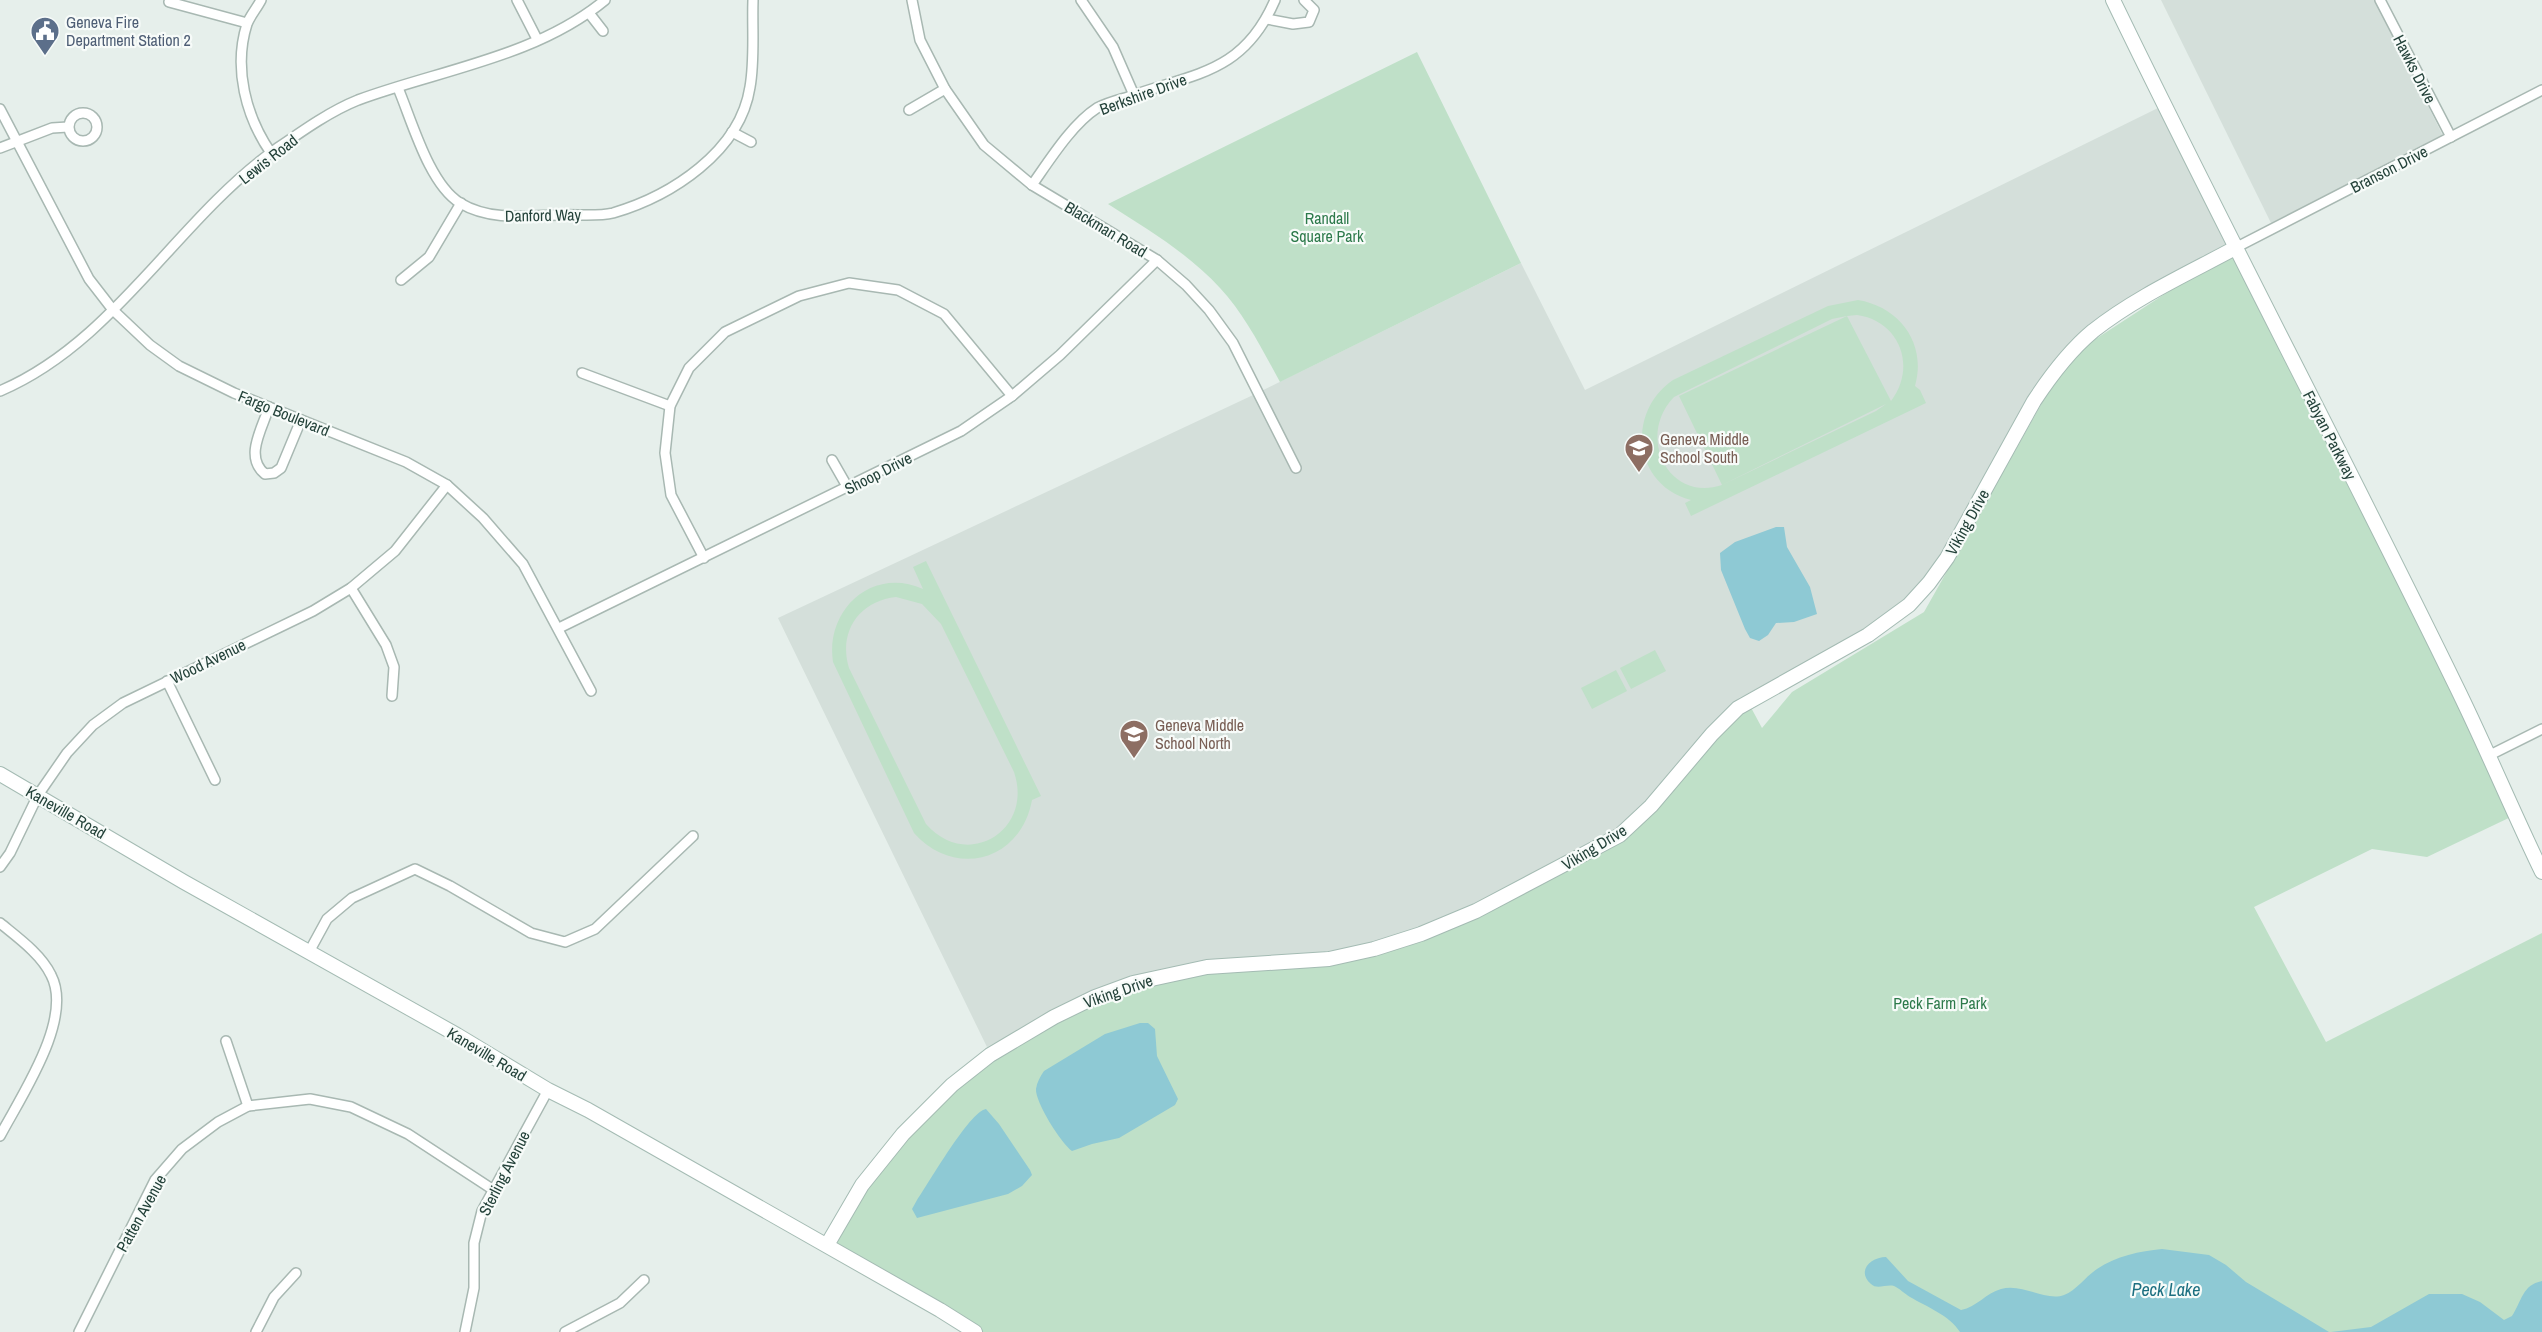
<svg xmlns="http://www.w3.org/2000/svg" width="2542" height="1332" viewBox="0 0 2542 1332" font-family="'Archivo Narrow',sans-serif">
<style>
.built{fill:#d4dfda}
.green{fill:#bfe0c8;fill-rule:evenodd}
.water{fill:#8ec9d4}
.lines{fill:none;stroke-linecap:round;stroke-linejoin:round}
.street-casing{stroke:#a8b8b2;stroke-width:12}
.secondary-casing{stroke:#a4bbb3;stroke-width:16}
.street{stroke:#fff;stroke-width:9}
.secondary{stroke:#fff;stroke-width:14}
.labels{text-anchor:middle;stroke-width:4.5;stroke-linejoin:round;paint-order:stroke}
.service-label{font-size:16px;fill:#4e5e75;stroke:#f7fbf9;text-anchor:start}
.street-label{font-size:16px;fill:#24423a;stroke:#f7fbf9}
.park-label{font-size:16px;fill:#2d7a4b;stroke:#f7fbf9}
.education-label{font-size:16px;fill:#785e54;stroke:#f7fbf9;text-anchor:start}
.water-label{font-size:18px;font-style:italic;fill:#1c6f80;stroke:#f7fbf9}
</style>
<rect width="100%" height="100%" fill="#e6efeb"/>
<g class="built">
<path d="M2161,0h214l68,136 -172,87z"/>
<path d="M2160,107l69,138 -113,64 -63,57 -106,185 -35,46 -47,36 -126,65 -23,22 -69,83 -22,22 -137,75 -68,30 -61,17 -92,12 -231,62 -49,26 -209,-429 473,-222 270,-133 64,127z"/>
</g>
<g class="green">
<path d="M1417,52l104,211 -241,119c-18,-33 -35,-67 -60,-94 -32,-35 -73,-59 -112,-84z"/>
<path d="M2237,247l278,568 -88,42 -55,-8 -118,58 72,135 216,-109v399h-1567l-148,-87 35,-60 128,-130 143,-72 196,-24 92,-25 199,-99 128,-133 14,26 30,-36 132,-80 144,-255z"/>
<path d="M1858,300c42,7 69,44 57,86l5,4 6,13 -235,113 -6,-13 6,-3c-58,-15 -65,-88 -18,-120l155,-74zM1857,315c43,6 60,52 34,86l-44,-85zM1847,316l-168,80 43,89c-54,18 -86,-49 -48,-88l158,-78zM1886,404l-10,7 -154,74z"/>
<path d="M926,561l115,235 -9,4c-11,61 -77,79 -118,33l-81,-171c-8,-52 39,-96 90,-73l-10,-22zM896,597l26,7 19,20 73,148c20,59 -47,99 -88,52l-77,-156c-11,-36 10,-67 47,-71z"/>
<path d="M1655,650l11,21 -35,18 -11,-21z"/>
<path d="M1616,670l11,21 -35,18 -11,-21z"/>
</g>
<g class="water">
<path d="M1776,527h8l3,20 23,40 7,27 -23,8 -18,1 -8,12 -9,6 -9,-3 -5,-9 -24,-59 -1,-17 15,-11z"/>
<path d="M1140,1023h8l7,6 2,27 21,43 -3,6 -56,33 -27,6 -20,7c-11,-8 -37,-49 -36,-62 1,-7 4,-12 8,-18l61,-37z"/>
<path d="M986,1109l13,15 31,46 2,5 -10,11 -14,8 -91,24 -5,-9 5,-9c12,-17 52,-88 69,-91z"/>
<path d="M2162,1249l47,6 17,10 20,17 83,50h-369c-11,-17 -33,-25 -50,-35 -5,-3 -11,-9 -16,-11 -8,-2 -17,4 -23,-2 -15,-13 0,-27 15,-27l22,24 53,29c16,-3 25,-17 40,-21 22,-6 45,13 63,6 13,-5 21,-18 33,-26 19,-13 43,-18 65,-20z"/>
<path d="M2542,1281v51h-211l40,-5 58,-33h33l18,8 24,18 8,-4c10,-15 10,-31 30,-35z"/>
</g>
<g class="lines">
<g class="street-casing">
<g id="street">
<path d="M261,0c-4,8 -11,16 -14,24 -14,44 -1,93 24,129"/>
<path d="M517,0l20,39"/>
<path d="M912,0l8,40 25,49 39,56 48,40 125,75 29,25 23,25 24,33 63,125"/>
<path d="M1081,0l32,47 21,48"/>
<path d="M2380,0l71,137"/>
<path d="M169,2l78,21"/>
<path d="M589,13l14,18"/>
<path d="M1267,19l26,5 16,-2 5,-12 -10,-10"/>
<path d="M398,88c14,33 31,96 62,115 30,18 66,13 98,12 17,-1 39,2 55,-2 58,-17 127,-61 137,-126 5,-28 2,-59 3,-87"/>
<path d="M0,109l89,170 24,31 37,35 29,21 55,27 172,69 41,23 36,33 40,46 68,127"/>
<path d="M909,110l36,-21"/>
<circle cx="83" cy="127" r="14"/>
<path d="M732,132l19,10"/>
<path d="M0,148l52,-20 16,-1"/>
<path d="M1032,185c17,-24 40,-61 65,-77 9,-5 21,-8 31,-11 66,-24 115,-23 147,-97"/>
<path d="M2237,247l305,-157"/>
<path d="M401,280l28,-23 32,-54"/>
<path d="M582,373l88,33"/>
<path d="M0,391c113,-48 175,-168 272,-239 26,-18 56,-40 86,-52 81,-30 178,-43 247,-100"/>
<path d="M269,407c-7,22 -25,50 -4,67l9,-1 7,-5 20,-48"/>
<path d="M832,460l16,28"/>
<path d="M704,558l-33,-63 -6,-42 5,-47 19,-38 36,-36 74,-36 50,-13 49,7 46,24 68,82"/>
<path d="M351,588l35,57 8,22 -2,29"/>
<path d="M559,628l402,-197 51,-35 48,-41 97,-95"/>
<path d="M167,681l48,99"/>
<path d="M2488,756l54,-27"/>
<path d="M0,867l10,-14 28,-58 29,-42 26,-28 30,-22 190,-92 38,-23 44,-37 52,-66"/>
<path d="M0,923c17,14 41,31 51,52 23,44 -30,121 -51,161"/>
<path d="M309,952l18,-33 25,-21 63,-29 35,17 81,47 34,9 30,-13 98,-93"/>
<path d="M226,1041l22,65"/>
<path d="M79,1332l76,-152 27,-31 36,-27 30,-16 62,-7 41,8 57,27 84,55"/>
<path d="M256,1332l18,-35 22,-24"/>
<path d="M465,1332l9,-44v-45l8,-32 66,-121"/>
<path d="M565,1332l55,-29 24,-23"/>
</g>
</g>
<g class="secondary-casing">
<g id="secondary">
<path d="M2113,0c111,230 231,456 343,686 30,61 56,124 86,186"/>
<path d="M0,774l184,108 273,153 91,55 40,20 352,200 35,22"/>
<path d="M827,1245l35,-60 41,-51 49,-49 38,-30 64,-38 41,-20 38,-14 74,-16 122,-8 45,-10 47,-15 55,-23 144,-76 31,-29 61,-72 26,-26 130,-73 41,-30 20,-22 18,-25 87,-157c17,-26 35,-50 59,-70 43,-34 96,-58 144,-84"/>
</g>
</g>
<use href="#street" class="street"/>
<use href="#secondary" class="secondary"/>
</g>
<defs>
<g id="civic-pin" transform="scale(1.5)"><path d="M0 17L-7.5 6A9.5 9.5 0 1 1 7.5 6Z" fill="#5c6f8a" stroke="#f7fbf9"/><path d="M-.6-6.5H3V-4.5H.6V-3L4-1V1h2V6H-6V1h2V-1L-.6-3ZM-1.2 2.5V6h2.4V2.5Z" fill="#fff"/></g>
<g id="school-pin" transform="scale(1.5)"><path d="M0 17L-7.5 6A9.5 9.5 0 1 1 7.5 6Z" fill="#8d6e63" stroke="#f7fbf9"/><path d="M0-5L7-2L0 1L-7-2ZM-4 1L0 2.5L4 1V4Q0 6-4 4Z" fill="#fff"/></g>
</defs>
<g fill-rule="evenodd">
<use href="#civic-pin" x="45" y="31"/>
<use href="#school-pin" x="1639" y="448"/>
<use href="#school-pin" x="1134" y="734"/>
</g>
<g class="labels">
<g class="service-label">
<text x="66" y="28">Geneva Fire<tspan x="66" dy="18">Department Station 2</tspan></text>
</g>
<g class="street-label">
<text transform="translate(2415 69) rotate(63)" y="6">Hawks Drive</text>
<text transform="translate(1143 94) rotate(-20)" y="6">Berkshire Drive</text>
<text transform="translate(268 159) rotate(-38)" y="6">Lewis Road</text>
<text transform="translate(2389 169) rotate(-27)" y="6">Branson Drive</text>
<text transform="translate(543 215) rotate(-1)" y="6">Danford Way</text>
<text transform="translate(1106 229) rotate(31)" y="6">Blackman Road</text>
<text transform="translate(284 413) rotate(22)" y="6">Fargo Boulevard</text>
<text transform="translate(2330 435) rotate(63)" y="6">Fabyan Parkway</text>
<text transform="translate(878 473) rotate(-27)" y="6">Shoop Drive</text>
<text transform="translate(1967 522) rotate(-61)" y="6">Viking Drive</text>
<text transform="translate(208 661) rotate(-26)" y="6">Wood Avenue</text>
<text transform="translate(66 812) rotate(30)" y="6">Kaneville Road</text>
<text transform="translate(1594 847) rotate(-31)" y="6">Viking Drive</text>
<text transform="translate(1118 991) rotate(-19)" y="6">Viking Drive</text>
<text transform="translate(487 1054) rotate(31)" y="6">Kaneville Road</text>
<text transform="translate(504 1173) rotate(-63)" y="6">Sterling Avenue</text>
<text transform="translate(141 1213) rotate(-61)" y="6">Patten Avenue</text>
</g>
<g class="park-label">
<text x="1327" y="224">Randall<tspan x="1327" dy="18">Square Park</tspan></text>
<text x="1940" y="1009">Peck Farm Park</text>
</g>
<g class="education-label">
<text x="1660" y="445">Geneva Middle<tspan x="1660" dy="18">School South</tspan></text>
<text x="1155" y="731">Geneva Middle<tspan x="1155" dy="18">School North</tspan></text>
</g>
<g class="water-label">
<text x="2166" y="1296">Peck Lake</text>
</g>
</g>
</svg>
